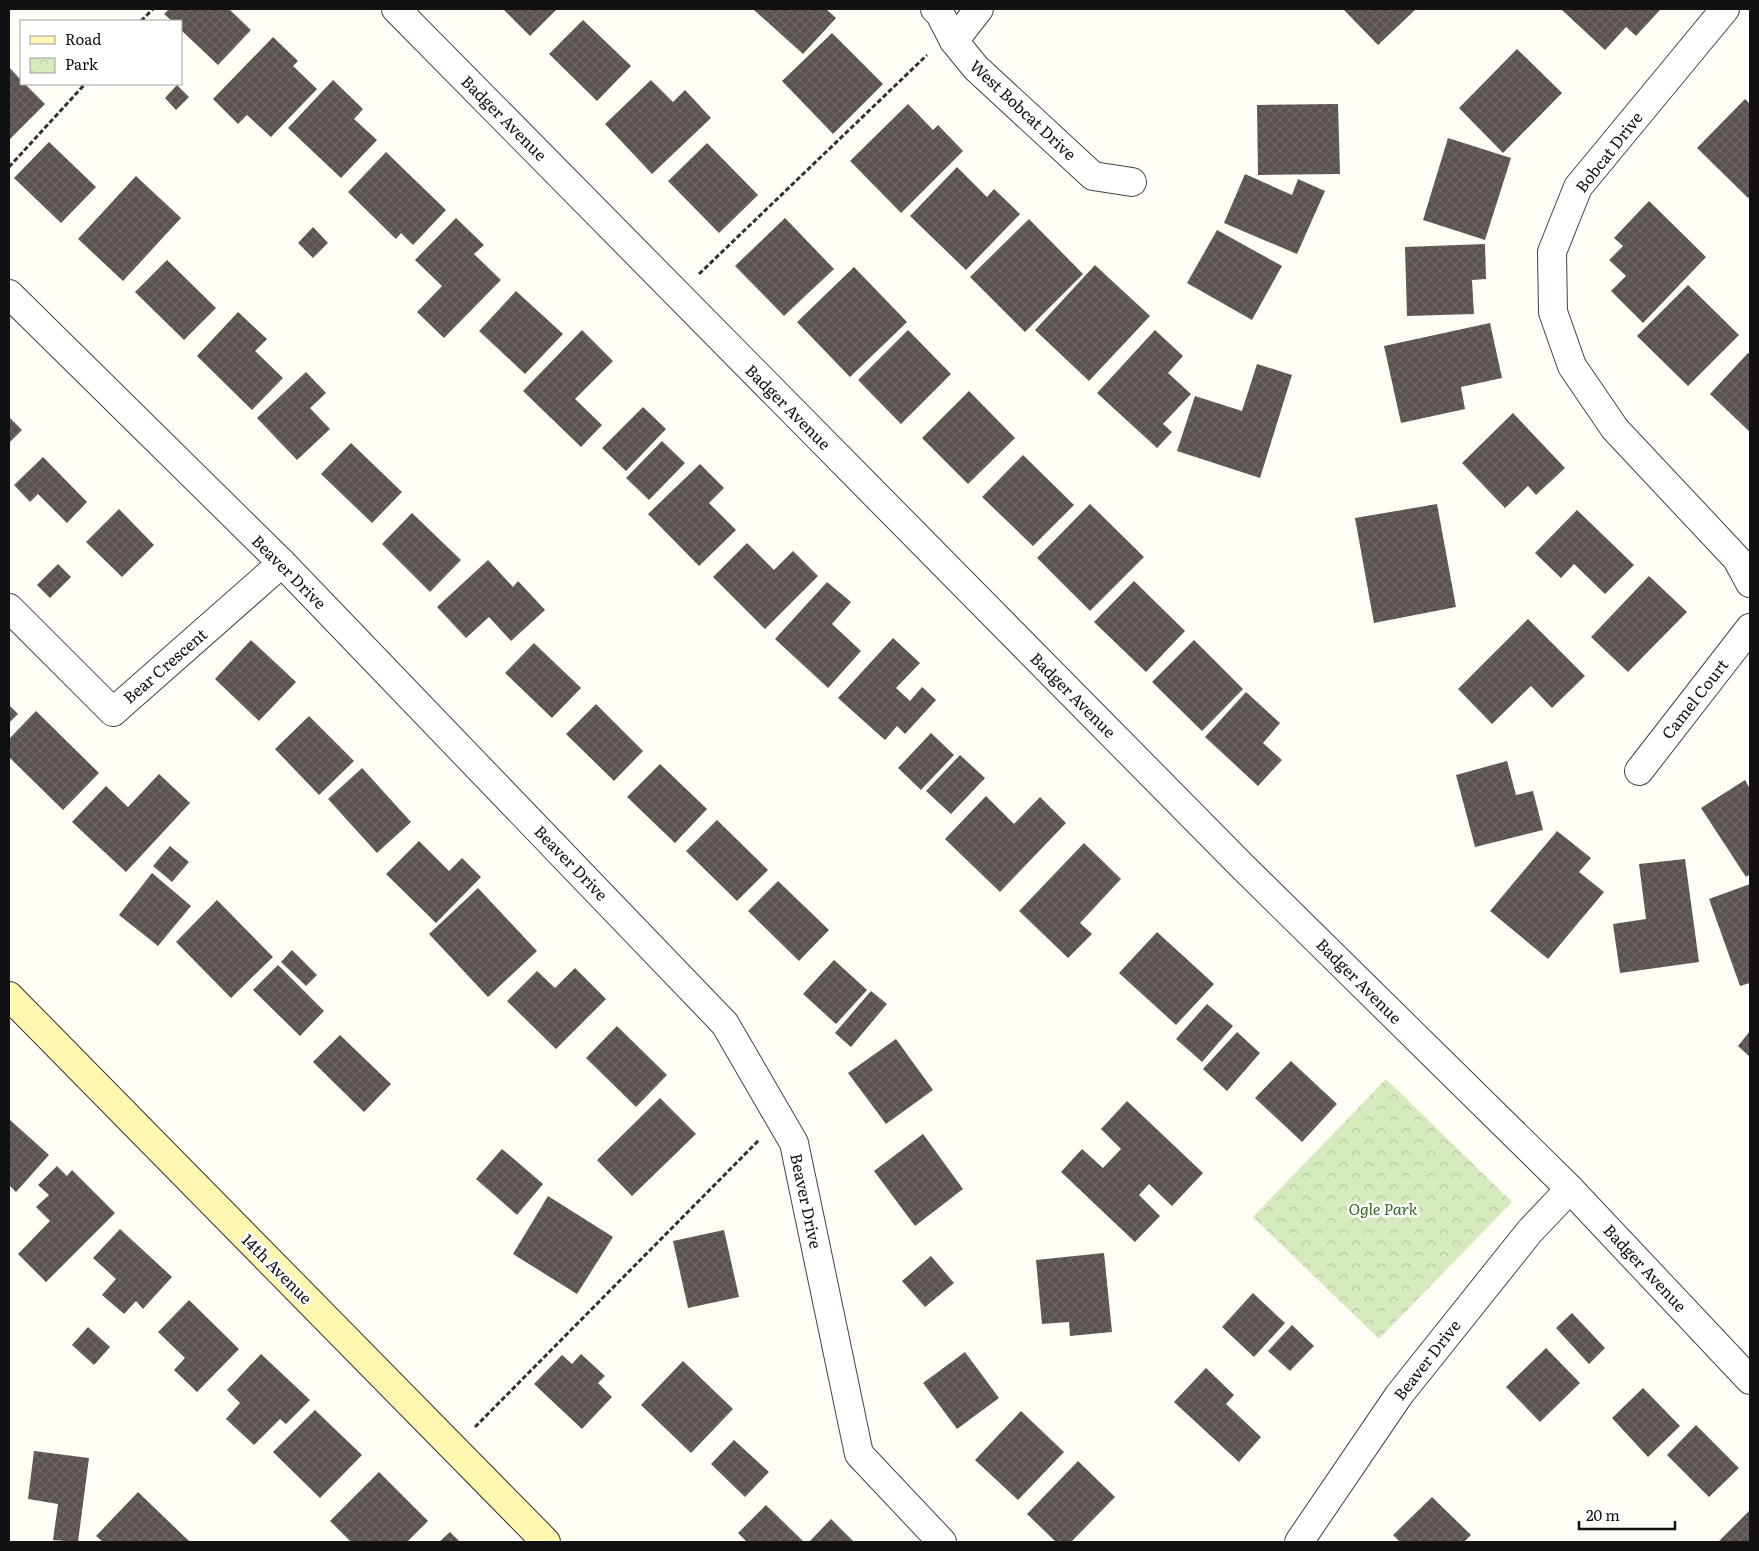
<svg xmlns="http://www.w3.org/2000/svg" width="1759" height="1551" viewBox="0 0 1759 1551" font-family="Literata,serif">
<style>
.park{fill:url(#park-crowns)}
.building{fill:url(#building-cross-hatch)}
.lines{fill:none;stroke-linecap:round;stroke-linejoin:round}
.street-casing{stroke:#444;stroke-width:30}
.secondary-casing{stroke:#333;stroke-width:30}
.path{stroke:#333;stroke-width:3;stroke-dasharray:5 2.5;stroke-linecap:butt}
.street{stroke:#fff;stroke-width:28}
.secondary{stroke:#fff6b0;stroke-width:28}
.labels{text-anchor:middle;stroke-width:5;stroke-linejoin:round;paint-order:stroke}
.street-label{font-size:16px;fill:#111;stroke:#fff}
.park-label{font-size:16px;font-style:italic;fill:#2f6b1f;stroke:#fff}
</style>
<defs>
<pattern id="park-crowns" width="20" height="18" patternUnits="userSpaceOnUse" patternTransform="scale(1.25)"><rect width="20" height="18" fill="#d5ebbd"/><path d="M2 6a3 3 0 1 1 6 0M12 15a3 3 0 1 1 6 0" fill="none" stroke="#b6c8a1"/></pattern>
<pattern id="building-cross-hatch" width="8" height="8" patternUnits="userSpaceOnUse" patternTransform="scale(1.25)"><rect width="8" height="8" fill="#5a524d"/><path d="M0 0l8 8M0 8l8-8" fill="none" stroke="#6d6662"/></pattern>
</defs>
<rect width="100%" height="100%" fill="#fffdf5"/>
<path class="park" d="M1386,1079l126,123 -133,137 -126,-122z"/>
<g class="building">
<path d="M169,9h60l22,21 -33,35 -37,-35v-9h-9l-8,-7z"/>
<path d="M503,9h54l-27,27z"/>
<path d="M753,9h73l10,9 -33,36z"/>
<path d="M1343,9h73l-38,36z"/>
<path d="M1563,9h98l-25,27 -10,-9 -21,23 -43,-40z"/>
<path d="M583,20l48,46 -34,35 -48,-47z"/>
<path d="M832,33l51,51 -50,50 -51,-53z"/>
<path d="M273,37l25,24 -5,5 24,23 -46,48 -24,-22 -9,9 -25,-25z"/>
<path d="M1517,49l45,44 -59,60 -44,-45z"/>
<path d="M9,67l12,13v4h4l20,20 -36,36z"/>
<path d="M333,80l30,29 -9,10 23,21 -36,38 -53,-50z"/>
<path d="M651,80l22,22 12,-12 26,28 -59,56 -47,-50z"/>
<path d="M177,85l12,12 -13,13 -11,-12z"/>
<path d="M1745,99l5,5v92l-2,2 -51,-50z"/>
<path d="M908,104l25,26 5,-5 25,26 -62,62 -51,-52z"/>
<path d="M1338,104l2,70 -82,1 -1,-70z"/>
<path d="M1448,138l63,20 -26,82 -62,-20z"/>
<path d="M49,142l47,45 -35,36 -47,-45z"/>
<path d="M707,143l51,52 -39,38 -51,-52z"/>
<path d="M386,152l60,58 -33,35 -12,-12 -5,6 -48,-47z"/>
<path d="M957,167l30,30 7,-8 26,25 -54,56 -56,-54z"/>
<path d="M1245,174l47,21 6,-16 27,12 -28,63 -73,-31z"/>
<path d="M136,176l45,42 -58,63 -45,-42z"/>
<path d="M1649,201l57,56 -63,66 -32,-32 15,-15 -17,-16 14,-14 -9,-8z"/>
<path d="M456,218l28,27 -10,9 27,26 -57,58 -27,-26 25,-26 -27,-26z"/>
<path d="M785,218l49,51 -50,47 -49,-50z"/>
<path d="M1029,219l54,55 -58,58 -55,-55z"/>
<path d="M313,227l15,16 -15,15 -15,-15z"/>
<path d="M1217,230l65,36 -30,54 -65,-37z"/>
<path d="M1485,244l1,35 -14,1 2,34 -67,2 -2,-69z"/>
<path d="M167,260l49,48 -32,32 -49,-48z"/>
<path d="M1095,265l55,51 -61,65 -54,-51z"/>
<path d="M854,267l53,55 -57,55 -53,-55z"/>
<path d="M1688,285l51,50 -51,51 -51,-50z"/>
<path d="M516,291l47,43 -38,40 -46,-43z"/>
<path d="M238,312l29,27 -12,12 28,27 -31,32 -55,-54z"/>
<path d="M1490,323l12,55 -41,9 4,22 -64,14 -17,-77z"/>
<path d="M582,330l31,31 -38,38 27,26 -21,22 -58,-56z"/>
<path d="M908,330l43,44 -50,50 -43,-44z"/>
<path d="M1155,330l28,26 -15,17 23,21 -28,30 9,8 -15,16 -60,-55z"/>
<path d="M1748,353l2,2v77l-40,-38z"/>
<path d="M1257,364l35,11 -32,103 -83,-27 18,-55 47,15z"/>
<path d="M306,372l20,21 -16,15 20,21 -33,31 -40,-42z"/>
<path d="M969,391l46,47 -47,46 -46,-46z"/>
<path d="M643,407l23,22 -40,42 -24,-23z"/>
<path d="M1513,413l52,55 -29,27 -8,-9 -23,22 -43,-45z"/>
<path d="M9,417l13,13 -13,13z"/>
<path d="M662,441l23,22 -36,37 -23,-22z"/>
<path d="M351,443l51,49 -30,31 -51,-49z"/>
<path d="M1023,455l51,50 -41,41 -51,-49z"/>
<path d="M43,457l44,45 -20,21 -29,-29 -8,8 -16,-17z"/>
<path d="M700,464l24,24 -15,15 27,27 -37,36 -51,-52z"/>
<path d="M1090,504l54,53 -54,54 -53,-53z"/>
<path d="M1437,504l19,103 -82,16 -19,-105z"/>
<path d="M119,509l35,36 -32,32 -36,-35z"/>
<path d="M1577,510l57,55 -29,29 -31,-30 -13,14 -26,-25z"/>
<path d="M412,513l49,47 -31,32 -48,-48z"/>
<path d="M747,543l27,27 19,-19 25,25 -53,53 -52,-52z"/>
<path d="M488,560l25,27 5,-6 27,29 -34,31 -22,-24 -23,21 -29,-31z"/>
<path d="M58,564l13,13 -21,21 -13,-13z"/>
<path d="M1649,576l38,36 -59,60 -37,-35z"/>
<path d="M1134,581l51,50 -39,41 -52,-50z"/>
<path d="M827,582l24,20 -19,22 29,27 -33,37 -53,-49z"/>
<path d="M1528,619l57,57 -33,32 -21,-22 -39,38 -34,-35z"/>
<path d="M893,638l27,25 -24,25 14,13 12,-14 14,13 -31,34 -8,-8 -12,14 -47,-42z"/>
<path d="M251,640l45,42 -37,39 -44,-42z"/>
<path d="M1194,640l49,49 -41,42 -50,-49z"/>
<path d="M534,643l47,45 -29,30 -47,-45z"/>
<path d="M1246,692l34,31 -17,20 19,17 -24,26 -53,-49z"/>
<path d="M596,704l47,47 -29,30 -48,-47z"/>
<path d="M9,705l9,9 -9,9z"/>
<path d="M36,711l63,62 -36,37 -54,-53v-18z"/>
<path d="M309,716l45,45 -35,34 -44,-46z"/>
<path d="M931,733l23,22 -33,35 -23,-22z"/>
<path d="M960,755l25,23 -34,36 -25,-23z"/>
<path d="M1507,761l9,34 17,-4 10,39 -68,17 -19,-72z"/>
<path d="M660,764l47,45 -32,34 -48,-46z"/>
<path d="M362,768l49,54 -34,31 -49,-54z"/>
<path d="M159,774l31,29 -64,69 -54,-50 34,-36 22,21z"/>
<path d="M1745,780l5,9v85l-4,3 -45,-69z"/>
<path d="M986,796l28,28 26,-27 26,26 -66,69 -55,-53z"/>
<path d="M717,820l51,50 -31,31 -51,-50z"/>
<path d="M1557,831l34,27 -12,14 25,20 -56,67 -58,-48z"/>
<path d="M419,841l30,30 13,-13 19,19 -45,46 -50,-49z"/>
<path d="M1084,843l37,36 -41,44 12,11 -24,24 -49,-47z"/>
<path d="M170,846l19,16 -17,20 -19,-16z"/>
<path d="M1685,859l14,103 -79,11 -7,-49 33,-5 -7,-55z"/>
<path d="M152,873l39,33 -33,40 -39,-31z"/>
<path d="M778,881l51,49 -30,31 -51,-50z"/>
<path d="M1750,884v99l-10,3 -31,-87z"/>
<path d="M478,888l59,63 -49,46 -59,-63z"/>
<path d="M217,900l56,57 -42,41 -55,-56z"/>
<path d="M1157,932l57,52 -38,41 -57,-52z"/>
<path d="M292,950l25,25 -11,11 -25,-24z"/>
<path d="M834,960l33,30 -31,34 -33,-30z"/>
<path d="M278,965l46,46 -24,25 -47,-46z"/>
<path d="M575,968l31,31 -50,50 -49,-48 30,-30 18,17z"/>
<path d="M871,991l16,13 -36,43 -16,-14z"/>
<path d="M1207,1004l26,22 -31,36 -26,-23z"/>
<path d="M617,1026l50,49 -31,32 -50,-49z"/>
<path d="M1750,1031v26l-12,-11z"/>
<path d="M1237,1032l23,21 -33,38 -24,-22z"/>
<path d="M340,1035l51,49 -27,28 -51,-50z"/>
<path d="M896,1039l37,51 -47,34 -38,-51z"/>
<path d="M1291,1061l46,43 -35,38 -47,-44z"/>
<path d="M660,1098l36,36 -64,62 -35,-36z"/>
<path d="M1127,1101l76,72 -31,33 -23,-22 -10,11 21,21 -25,26 -74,-70 21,-23 21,19 18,-19 -20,-20z"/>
<path d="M9,1119l40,36 -33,37 -7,-7z"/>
<path d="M923,1134l40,55 -48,37 -41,-55z"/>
<path d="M502,1149l41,35 -26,31 -41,-36z"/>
<path d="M57,1166l10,10 5,-6 43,43 -69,69 -28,-28 32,-33 -14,-14 13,-12 -11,-10z"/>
<path d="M548,1196l65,41 -36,57 -64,-40z"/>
<path d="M120,1229l52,48 -29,32 -7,-8 -12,13 -22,-19 14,-16 -23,-21z"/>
<path d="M724,1230l15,67 -51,11 -15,-67z"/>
<path d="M1104,1253l8,79 -42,4 -1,-14 -27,2 -6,-64z"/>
<path d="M931,1256l23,27 -29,24 -23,-26z"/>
<path d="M1253,1293l32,30 -31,34 -32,-30z"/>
<path d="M189,1300l50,49 -42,43 -23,-22 11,-12 -27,-26z"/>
<path d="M1572,1313l33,35 -16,16 -33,-36z"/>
<path d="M1292,1325l22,21 -24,25 -22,-20z"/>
<path d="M88,1327l22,20 -16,18 -22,-20z"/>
<path d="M1546,1348l34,35 -40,39 -34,-35z"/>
<path d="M965,1352l34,46 -42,31 -34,-46z"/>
<path d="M261,1354l49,46 -24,24 -6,-5 -26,26 -28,-26 14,-16 -13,-13z"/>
<path d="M581,1354l24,22 -7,7 14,14 -30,32 -48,-45 28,-29 10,9z"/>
<path d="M683,1361l50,48 -42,44 -50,-48z"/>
<path d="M1206,1368l28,27 -8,9 35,33 -22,25 -65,-60z"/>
<path d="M1643,1388l37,38 -32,31 -36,-39z"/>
<path d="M315,1410l47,45 -42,43 -47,-46z"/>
<path d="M1021,1411l43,41 -46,48 -43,-40z"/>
<path d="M1696,1425l43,43 -30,29 -42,-42z"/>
<path d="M734,1440l35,32 -24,25 -34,-33z"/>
<path d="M34,1451l55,7 -11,84 -25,-2 5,-36 -30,-5z"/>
<path d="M1078,1461l37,36 -44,45h-15l-29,-28z"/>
<path d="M379,1472l49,49 -21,21h-56l-21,-21z"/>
<path d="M138,1492l52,50h-87l-7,-6z"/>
<path d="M1432,1497l39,38 -7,7h-64l-7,-7z"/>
<path d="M766,1505l38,37h-57l-9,-9z"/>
<path d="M1750,1510v32h-32z"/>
<path d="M831,1519l23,23h-45z"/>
<path d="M450,1532l10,10h-21z"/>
</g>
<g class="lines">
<g class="street-casing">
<g id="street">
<path d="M396,9l846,857 328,323 180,191"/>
<path d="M935,9l5,5 14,27 22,27 117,108 39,6"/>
<path d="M1725,9l-147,178 -26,65 1,60 19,54 43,63 122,130 13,24"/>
<path d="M954,41l25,-32"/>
<path d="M9,294l273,269 443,461 69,119 65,311 83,88"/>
<path d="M9,608l104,104 169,-149"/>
<path d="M1639,771l111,-143"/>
<path d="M1299,1542l100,-147 131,-164 40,-42"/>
</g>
</g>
<g class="secondary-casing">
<path id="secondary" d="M9,996l537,546"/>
</g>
<g class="path">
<path d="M141,21l12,-12"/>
<path d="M9,167l76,-83"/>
<path d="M699,274l228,-219"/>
<path d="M475,1427l284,-287"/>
</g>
<use href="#street" class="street"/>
<use href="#secondary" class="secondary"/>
</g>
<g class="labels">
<g class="street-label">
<text transform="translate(1023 110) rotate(43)" y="6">West Bobcat Drive</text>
<text transform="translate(504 118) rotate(45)" y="6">Badger Avenue</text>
<text transform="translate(1609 152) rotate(-52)" y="6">Bobcat Drive</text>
<text transform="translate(788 407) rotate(45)" y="6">Badger Avenue</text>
<text transform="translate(289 572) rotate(45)" y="6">Beaver Drive</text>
<text transform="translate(165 666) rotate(-41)" y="6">Bear Crescent</text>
<text transform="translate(1073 695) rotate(45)" y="6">Badger Avenue</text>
<text transform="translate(1695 699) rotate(-52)" y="6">Camel Court</text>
<text transform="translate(571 863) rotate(46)" y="6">Beaver Drive</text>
<text transform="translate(1359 981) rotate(45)" y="6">Badger Avenue</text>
<text transform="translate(806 1201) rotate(78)" y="6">Beaver Drive</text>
<text transform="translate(1645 1268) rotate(47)" y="6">Badger Avenue</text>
<text transform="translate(277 1269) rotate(45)" y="6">14th Avenue</text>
<text transform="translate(1427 1360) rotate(-52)" y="6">Beaver Drive</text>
</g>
<g class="park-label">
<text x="1383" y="1215">Ogle Park</text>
</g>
</g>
<rect width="1759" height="1551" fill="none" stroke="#111111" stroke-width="20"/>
<rect x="20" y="20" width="162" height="65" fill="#ffffff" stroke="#a0a0a0"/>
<rect x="30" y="36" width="25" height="8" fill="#fff6b0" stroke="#a0a0a0"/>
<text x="65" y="45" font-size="15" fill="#111111">Road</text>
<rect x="30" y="58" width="25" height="15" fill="url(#park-crowns)" stroke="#a0a0a0"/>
<text x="65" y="70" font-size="15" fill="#111111">Park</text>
<path d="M1579 1521v8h96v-8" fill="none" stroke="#111111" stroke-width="2.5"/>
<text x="1586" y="1521" font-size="15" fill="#111111" stroke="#ffffff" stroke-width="4" paint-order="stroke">20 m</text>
</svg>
